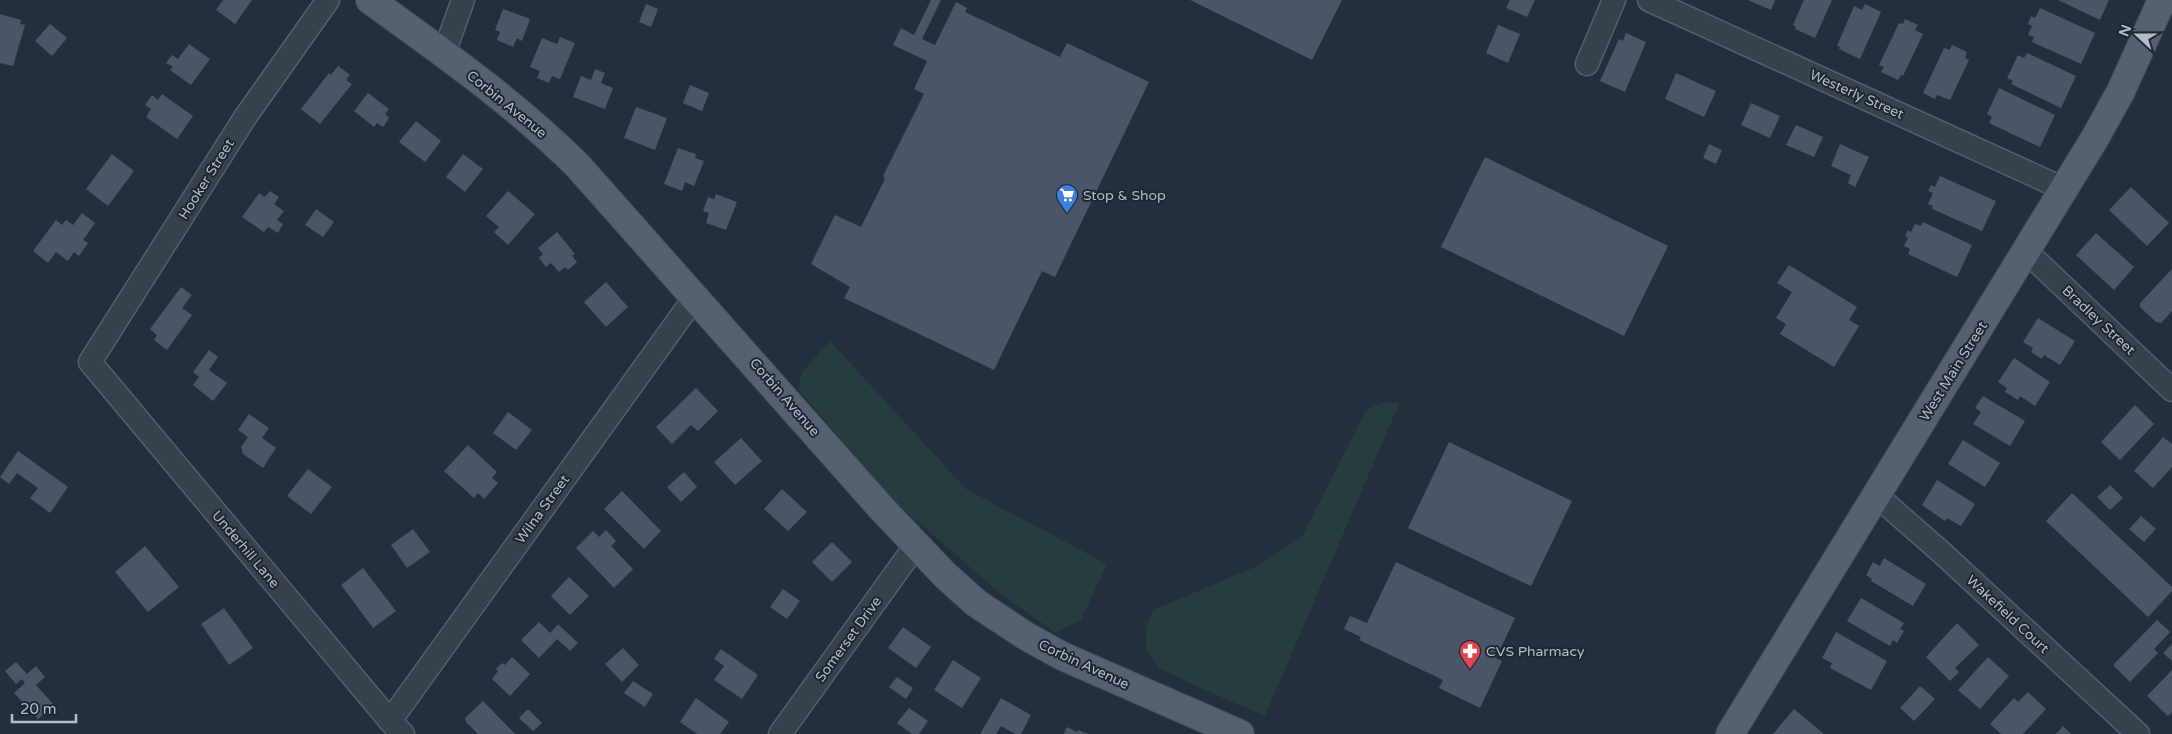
<svg xmlns="http://www.w3.org/2000/svg" width="2172" height="734" viewBox="0 0 2172 734" font-family="'Varela Round',sans-serif">
<style>
.green{fill:#263c3f}
.building{fill:#4a5667}
.lines{fill:none;stroke-linecap:round;stroke-linejoin:round}
.minor-casing{stroke:#565f6c;stroke-width:25}
.major-casing{stroke:#414a57;stroke-width:30}
.minor{stroke:#38414e;stroke-width:22}
.major{stroke:#56606e;stroke-width:28}
.labels{text-anchor:middle;stroke-width:4;stroke-linejoin:round;paint-order:stroke}
.street-label{font-size:14px;fill:#b4bcc9;stroke:#1d2633}
.poi-label{font-size:14px;fill:#b4bcc9;stroke:#1d2633;text-anchor:start}
</style>
<rect width="100%" height="100%" fill="#242f3e"/>
<g class="green">
<path d="M830,341l136,148 141,75 -26,56 -25,13 -54,-38 -109,-95 -95,-111 4,-17z"/>
<path d="M1390,401l9,3 -134,312 -67,-29 -39,-19 -13,-19v-22l7,-17 102,-43 48,-32 62,-123 10,-7z"/>
</g>
<g class="building">
<path d="M223,0h29l-17,24 -19,-14z"/>
<path d="M931,0h10l-19,39 13,6 21,-43 11,6 -2,4 95,45 7,-14 82,39 -94,195 -13,-6 -48,99 -150,-72 6,-11 -39,-23 24,-49 26,12 24,-48 -2,-3 41,-82 -10,-5 13,-28 -34,-16 8,-17 13,7z"/>
<path d="M1190,0h152l-30,60z"/>
<path d="M1510,0h25l-8,17 -21,-9z"/>
<path d="M1748,0h27l-4,10z"/>
<path d="M1804,0h28l-17,38 -20,-9 1,-2 -3,-2z"/>
<path d="M2058,0h51l-9,20z"/>
<path d="M646,4l12,5 -7,18 -12,-5z"/>
<path d="M1865,4l16,8 -21,47 -21,-10 1,-2 -3,-1 17,-40 8,4z"/>
<path d="M2040,8l55,25 -14,31 -49,-22 2,-5 -6,-2 4,-9 -4,-2 3,-8 4,2z"/>
<path d="M503,9l27,10 -8,22 -5,-3 -4,9 -16,-7 3,-8 -5,-2z"/>
<path d="M0,14l21,6 -1,4 5,1 -12,41 -13,-3z"/>
<path d="M1905,19l13,6 -3,5 8,4 -20,42 -2,-1 -3,5 -17,-8 3,-5 -5,-2 20,-42 4,1z"/>
<path d="M50,24l17,14 -15,18 -17,-15z"/>
<path d="M1498,25l22,9 -12,29 -22,-10z"/>
<path d="M1626,33l20,9 -21,50 -25,-11 19,-42 4,2z"/>
<path d="M560,37l15,6 -15,36 -8,-3 -3,7 -12,-5 3,-7 -10,-4 12,-29 15,6z"/>
<path d="M189,44l21,15 -19,26 -21,-15 3,-3 -7,-4 6,-8 6,4z"/>
<path d="M1952,45l15,7 -2,6 4,2 -19,40 -13,-5 -2,4 -12,-6 21,-45 6,2z"/>
<path d="M2027,53l49,23 -15,32 -50,-24 2,-3 -6,-3 11,-23 6,3z"/>
<path d="M338,66l12,9 -4,5 6,4 -32,40 -19,-15 28,-36 2,2z"/>
<path d="M595,69l10,4 -4,10 12,5 -8,21 -32,-12 8,-21 10,4z"/>
<path d="M1676,73l40,18 -12,26 -39,-18z"/>
<path d="M690,85l19,8 -7,18 -19,-8z"/>
<path d="M1999,88l56,27 -15,32 -51,-24 3,-6 -5,-3z"/>
<path d="M368,93l21,16 -4,5 4,4 -6,9 -6,-4 -3,4 -20,-16z"/>
<path d="M162,94l31,22 -16,23 -31,-22 5,-8 -6,-4 7,-10 6,5z"/>
<path d="M1751,103l29,13 -10,22 -29,-13z"/>
<path d="M636,107l31,11 -12,32 -31,-12z"/>
<path d="M416,121l25,20 -16,21 -26,-20z"/>
<path d="M1796,125l27,12 -9,20 -28,-12z"/>
<path d="M1709,144l13,6 -6,14 -13,-6z"/>
<path d="M1840,144l29,13 -14,30 -7,-4 3,-8 -20,-9z"/>
<path d="M678,148l18,6 -1,4 9,3 -10,25 -9,-4 -3,9 -18,-7z"/>
<path d="M112,154l22,17 -26,35 -22,-17z"/>
<path d="M463,154l20,15 -18,23 -19,-15z"/>
<path d="M1485,157l183,89 -44,90 -183,-89z"/>
<path d="M1940,176l56,25 -14,30 -50,-22 1,-3 -5,-2 5,-11 -5,-2 3,-6 4,2z"/>
<path d="M2131,187l38,36 -22,23 -38,-36z"/>
<path d="M270,191l9,6 -5,7 10,7 -7,9 6,4 -5,9 -10,-6 -4,5 -22,-15 17,-24 6,4z"/>
<path d="M508,191l27,23 -27,31 -14,-13 5,-5 -13,-11z"/>
<path d="M716,194l21,8 -11,28 -20,-7 3,-10 -6,-2 5,-14 6,2z"/>
<path d="M316,209l18,13 -11,15 -18,-12z"/>
<path d="M82,213l13,10 -12,17 5,3 -9,13 -5,-4 -6,9 -12,-9 -8,11 -15,-12 23,-31 6,5 4,-5 7,5z"/>
<path d="M1923,222l49,23 -15,32 -49,-23 2,-5 -6,-3 4,-8 -3,-2 3,-6 3,2 4,-8 6,2z"/>
<path d="M557,232l18,22 -3,2 5,6 -9,8 -3,-3 -6,5 -8,-9 -5,4 -7,-9 4,-4 -5,-6z"/>
<path d="M2096,233l38,34 -20,23 -38,-35z"/>
<path d="M1789,265l68,42 -8,13 10,6 -25,41 -54,-33 6,-10 -10,-6 16,-26 -15,-9z"/>
<path d="M2172,269v42l-11,12 -5,-1 -16,-15v-4z"/>
<path d="M606,282l22,25 -22,20 -22,-25z"/>
<path d="M181,287l11,8 -10,13 10,7 -25,35 -13,-10 3,-5 -7,-6z"/>
<path d="M2038,318l37,23 -15,24 -16,-10 -2,4 -11,-7 2,-4 -10,-6z"/>
<path d="M209,350l9,7 -9,13 18,13 -14,18 -20,-16 6,-8 -6,-5z"/>
<path d="M2014,358l36,24 -15,24 -15,-10 -2,4 -13,-8 2,-4 -9,-6z"/>
<path d="M696,388l22,23 -20,20 -7,-6 -19,19 -16,-17z"/>
<path d="M1983,396l42,25 -15,25 -37,-22 8,-12 -6,-4z"/>
<path d="M2135,405l19,19 -34,36 -19,-18z"/>
<path d="M508,412l24,18 -16,20 -23,-17z"/>
<path d="M249,414l20,14 -7,10 14,10 -13,20 -20,-14 -2,-7 7,-10 -10,-7z"/>
<path d="M2163,437l9,7v23l-19,21 -19,-17z"/>
<path d="M741,438l21,23 -27,24 -21,-23z"/>
<path d="M1963,440l37,23 -15,24 -37,-23z"/>
<path d="M1449,442l123,59 -41,85 -123,-58z"/>
<path d="M468,445l29,27 -5,6 6,5 -14,16 -6,-6 -4,5 -30,-27z"/>
<path d="M18,451l50,36 -18,26 -20,-15 8,-10 -21,-15 -8,11 -9,-7z"/>
<path d="M308,469l24,18 -21,27 -24,-18z"/>
<path d="M684,472l13,15 -16,15 -14,-15z"/>
<path d="M1937,480l38,24 -14,22 -14,-8 -2,3 -23,-16z"/>
<path d="M2110,485l13,13 -13,12 -13,-13z"/>
<path d="M782,489l25,23 -19,19 -24,-22z"/>
<path d="M622,491l39,40 -17,18 -40,-40z"/>
<path d="M2072,493l100,94v4l-24,26 -102,-96z"/>
<path d="M2141,516l15,13 -12,13 -15,-13z"/>
<path d="M413,529l17,23 -23,16 -16,-23z"/>
<path d="M606,530l10,11 -5,5 22,23 -19,19 -38,-40 17,-17 6,6z"/>
<path d="M832,542l20,20 -20,20 -20,-20z"/>
<path d="M145,546l34,41 -31,25 -33,-40z"/>
<path d="M1884,558l42,26 -13,22 -42,-25 1,-2 -6,-4 7,-13 7,4z"/>
<path d="M1396,562l119,56 -19,40 6,3 -22,47 -41,-20 4,-8 -84,-40 2,-3 -17,-8 6,-13 17,7z"/>
<path d="M363,568l33,43 -23,17 -32,-43z"/>
<path d="M569,577l20,19 -19,19 -19,-19z"/>
<path d="M783,589l17,12 -13,18 -17,-12z"/>
<path d="M1861,598l43,25 -4,6 4,2 -7,12 -4,-3 -3,6 -43,-25z"/>
<path d="M224,608l29,40 -24,17 -28,-41z"/>
<path d="M2157,620l13,12 -16,17 4,4 -28,29 -16,-16v-2z"/>
<path d="M539,622l11,11 8,-9 20,19 -8,8 -13,-12 -18,19 -18,-18z"/>
<path d="M1957,623l22,22 -24,23 4,4 -9,9 -24,-24z"/>
<path d="M903,627l28,20 -15,21 -28,-20z"/>
<path d="M1836,632l51,29 -16,29 -41,-22 2,-5 -10,-5z"/>
<path d="M2172,644v17l-9,-8z"/>
<path d="M623,648l16,17 -17,17 -17,-18z"/>
<path d="M721,649l37,26 -16,24 -28,-19 10,-14 -10,-7z"/>
<path d="M512,657l18,17 -20,22 -18,-17 6,-8 -2,-2 6,-6 3,2z"/>
<path d="M1988,657l21,19 -29,33 -22,-19z"/>
<path d="M953,660l28,18 -19,30 -28,-18z"/>
<path d="M16,662l11,12 9,-8 9,11 -9,8 18,20 -16,14 -24,-26 11,-10 -3,-4 -6,5 -11,-13z"/>
<path d="M2172,670v42l-4,4 -21,-20z"/>
<path d="M897,677l16,11 -7,11 -17,-12z"/>
<path d="M633,681l20,13 -8,13 -21,-14z"/>
<path d="M1920,686l15,13 -21,22 -14,-13z"/>
<path d="M2028,692l18,17 -23,25h-22l-11,-10 24,-26 4,4z"/>
<path d="M696,698l33,24 -9,12h-23l-17,-12z"/>
<path d="M1001,698l30,17 -10,19h-6l-14,-8 -5,8h-16z"/>
<path d="M483,701l32,33h-37l-12,-12 -1,-4z"/>
<path d="M909,708l19,13 -9,13h-7l-15,-11z"/>
<path d="M528,709l14,14 -9,8 -14,-13z"/>
<path d="M1794,709l30,25h-51z"/>
<path d="M2063,726l8,8h-15z"/>
<path d="M1067,727l10,5 1,-2 10,4h-24z"/>
</g>
<g class="lines">
<g class="minor-casing">
<g id="minor">
<path d="M328,0l-82,116 -156,246 300,359 13,13"/>
<path d="M1649,0l415,189"/>
<path d="M444,53l19,-53"/>
<path d="M1587,64l27,-64"/>
<path d="M2026,251l146,139"/>
<path d="M1876,495l65,57 197,182"/>
<path d="M390,721l305,-424"/>
<path d="M780,734l136,-189"/>
</g>
</g>
<g class="major-casing">
<g id="major">
<path d="M370,0c72,52 145,103 208,166l305,344 62,65 31,28 50,33 36,20 178,78"/>
<path d="M1730,734l365,-596 26,-47 41,-91"/>
</g>
</g>
<use href="#minor" class="minor"/>
<use href="#major" class="major"/>
</g>
<defs>
<g id="supermarket-pin" transform="scale(1.125)"><path d="M0 17L-7.5 6A9.5 9.5 0 1 1 7.5 6Z" fill="#3f7fe0" stroke="#1d2633"/><path d="M-6-5.5h2.5l.6 2H6L4.5 2H-2.5L-4.4-4H-6ZM-1.5 3.2a1.3 1.3 0 1 0 .1 0ZM3 3.2a1.3 1.3 0 1 0 .1 0Z" fill="#fff"/></g>
<g id="pharmacy-pin" transform="scale(1.125)"><path d="M0 17L-7.5 6A9.5 9.5 0 1 1 7.5 6Z" fill="#e0444e" stroke="#1d2633"/><path d="M-2-6h4v4h4v4h-4v4h-4v-4h-4v-4h4Z" fill="#fff"/></g>
</defs>
<g fill-rule="evenodd">
<use href="#supermarket-pin" x="1067" y="195"/>
<use href="#pharmacy-pin" x="1470" y="651"/>
</g>
<g class="labels">
<g class="street-label">
<text transform="translate(1857 94) rotate(24)" y="5">Westerly Street</text>
<text transform="translate(507 104) rotate(39)" y="5">Corbin Avenue</text>
<text transform="translate(206 179) rotate(-58)" y="5">Hooker Street</text>
<text transform="translate(2099 320) rotate(43)" y="5">Bradley Street</text>
<text transform="translate(1953 371) rotate(-58)" y="5">West Main Street</text>
<text transform="translate(785 397) rotate(49)" y="5">Corbin Avenue</text>
<text transform="translate(542 509) rotate(-54)" y="5">Wilna Street</text>
<text transform="translate(246 549) rotate(50)" y="5">Underhill Lane</text>
<text transform="translate(2008 614) rotate(43)" y="5">Wakefield Court</text>
<text transform="translate(848 639) rotate(-54)" y="5">Somerset Drive</text>
<text transform="translate(1084 664) rotate(25)" y="5">Corbin Avenue</text>
</g>
<g class="poi-label">
<text x="1083" y="200">Stop &amp; Shop</text>
<text x="1486" y="656">CVS Pharmacy</text>
</g>
</g>
<g transform="translate(2137 35) rotate(291)" stroke="#1d2633" stroke-width="4" paint-order="stroke">
<path d="M0-4L9 19L0 12L-9 19Z" fill="#b4bcc9"/>
<text y="-8" font-size="14" font-weight="bold" text-anchor="middle" fill="#b4bcc9">N</text>
</g>
<path d="M12 714v8h64v-8" fill="none" stroke="#b4bcc9" stroke-width="2.5"/>
<text x="20" y="714" font-size="15" fill="#b4bcc9" stroke="#1d2633" stroke-width="4" paint-order="stroke">20 m</text>
</svg>
